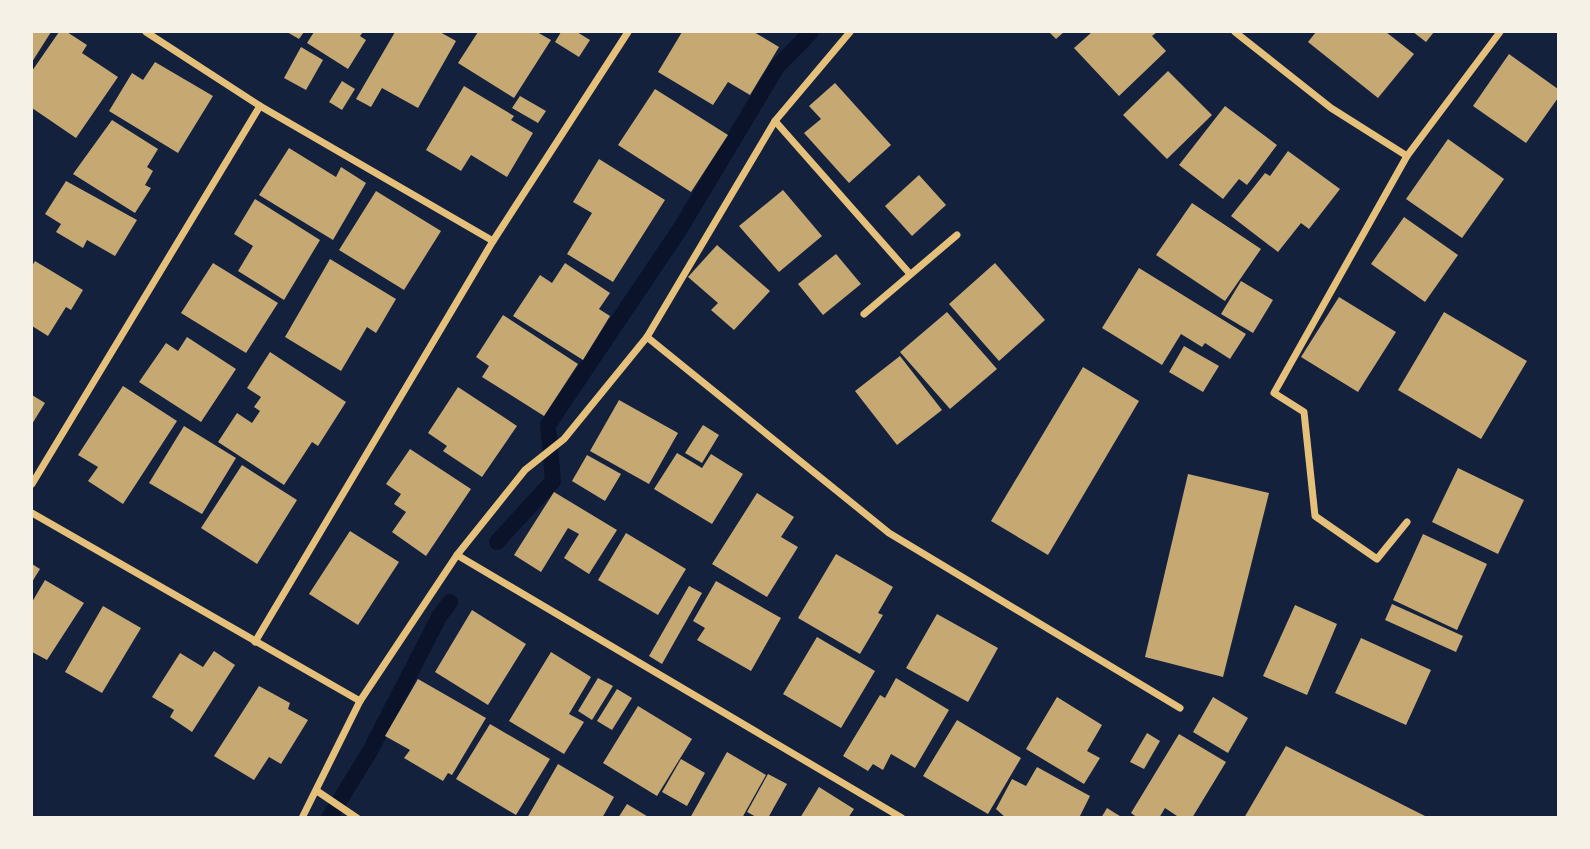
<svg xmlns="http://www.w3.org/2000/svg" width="1590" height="849" viewBox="0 0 1590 849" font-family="'PT Sans',sans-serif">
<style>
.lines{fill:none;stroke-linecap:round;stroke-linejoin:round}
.stream{stroke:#0b132b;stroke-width:16}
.building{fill:#c6a872}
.minor{stroke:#e5c07b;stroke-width:7}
</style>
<rect width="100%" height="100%" fill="#14213d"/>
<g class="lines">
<g class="stream">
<path d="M497,542l56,-61 -5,-56 132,-196 97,-162 34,-35"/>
<path d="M329,818l41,-67 69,-134 11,-15"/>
</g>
</g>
<g class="building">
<path d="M32,32h19l-19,30z"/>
<path d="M59,32h8l20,13 -5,8 36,24 -42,61 -44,-30v-37z"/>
<path d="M287,32h17l-5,7z"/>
<path d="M314,32h49l-3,4 6,4 -18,29 -41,-26z"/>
<path d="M395,32h45l16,9 -38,67 -36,-20 -11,19 -15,-8z"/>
<path d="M478,32h59l14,8 -37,58 -56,-35z"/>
<path d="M561,32h16l13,8 -11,17 -24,-15z"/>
<path d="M682,32h72l25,15 -29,48 -22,-13 -15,23 -55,-33z"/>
<path d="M1049,32h15l-8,7z"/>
<path d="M1092,32h65l-5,4 14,15 -47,45 -45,-48z"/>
<path d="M1316,32h70l28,22 -36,44 -70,-56z"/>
<path d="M1413,32h21l-8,10z"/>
<path d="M301,47l22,13 -17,30 -22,-12z"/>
<path d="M1509,54l49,35v9l-32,45 -53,-37z"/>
<path d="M155,62l58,34 -35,57 -69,-42 23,-38 11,7z"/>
<path d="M1168,71l44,44 -45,44 -44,-44z"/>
<path d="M342,81l13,8 -13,21 -13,-8z"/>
<path d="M835,83l56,62 -42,38 -45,-50 17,-14 -12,-13z"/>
<path d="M464,86l50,30 -3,4 22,13 -26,44 -36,-22 -10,16 -35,-21z"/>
<path d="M655,89l73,46 -37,57 -73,-47z"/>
<path d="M520,96l26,15 -8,12 -26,-15z"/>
<path d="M1225,106l52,39 -30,40 -8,-6 -16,20 -44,-34z"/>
<path d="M112,120l46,29 -11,18 6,4 -8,14 6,3 -16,25 -62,-39z"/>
<path d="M1448,139l56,40 -42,59 -56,-39z"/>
<path d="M289,148l47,29 5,-10 25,16 -33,57 -74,-45z"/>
<path d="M1288,151l52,38 -31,40 -8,-6 -23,29 -47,-36 34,-43 5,3z"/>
<path d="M599,159l66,41 -52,82 -46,-28 25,-41 -19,-11z"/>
<path d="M919,175l27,30 -34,31 -27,-30z"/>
<path d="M66,181l71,39 -22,36 -28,-16 -4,8 -27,-16 5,-8 -16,-10z"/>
<path d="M783,190l39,46 -43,36 -40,-46z"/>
<path d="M376,191l65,40 -37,59 -65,-40z"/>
<path d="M255,199l65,41 -36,60 -46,-29 15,-25 -19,-12z"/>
<path d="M1192,203l69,46 -36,52 -69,-46z"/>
<path d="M1404,217l54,38 -33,47 -54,-38z"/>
<path d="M717,245l53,46 -36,39 -23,-20 7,-7 -30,-26z"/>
<path d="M836,254l25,30 -38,31 -25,-31z"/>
<path d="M330,259l66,40 -20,34 -9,-6 -26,44 -56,-34z"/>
<path d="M35,261l48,29 -12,20 -5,-3 -18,29 -16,-10v-60z"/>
<path d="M213,263l65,40 -32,50 -65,-40z"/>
<path d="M565,263l45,30 -11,16 11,7 -27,44 -70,-44 27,-41 12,8z"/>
<path d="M995,263l50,57 -46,41 -50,-57z"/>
<path d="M1139,268l107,66 -16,25 -25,-16 -3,4 -21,-13 -19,31 -60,-37z"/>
<path d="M1241,281l32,19 -20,33 -32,-19z"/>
<path d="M1339,297l57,35 -38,60 -57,-35z"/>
<path d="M947,312l50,57 -47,40 -50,-57z"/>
<path d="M1444,312l83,49 -46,78 -83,-49z"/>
<path d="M503,315l75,49 -34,52 -62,-39 7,-11 -13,-9z"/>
<path d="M187,337l49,32 -35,53 -62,-40 27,-39 12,8z"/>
<path d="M1184,346l35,20 -16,26 -34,-20z"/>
<path d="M270,352l76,50 -28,44 -6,-4 -28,43 -66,-43 19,-29 15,10 8,-12 -6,-4 7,-10 -14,-9z"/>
<path d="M900,356l42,54 -45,35 -42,-54z"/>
<path d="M1083,367l56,34 -91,154 -57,-34z"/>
<path d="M123,386l54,35 -54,83 -35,-23 10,-14 -20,-12z"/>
<path d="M458,387l59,39 -35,51 -39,-26 4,-5 -19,-13z"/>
<path d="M32,395l13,8 -13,21z"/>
<path d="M619,400l59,33 -29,51 -59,-33z"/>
<path d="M703,425l16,10 -17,28 -17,-10z"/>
<path d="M184,426l52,32 -34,56 -53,-31z"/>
<path d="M410,449l61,40 -45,67 -34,-24 14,-20 -12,-8 7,-10 -15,-10z"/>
<path d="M677,453l25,15 9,-14 32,20 -31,50 -58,-35z"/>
<path d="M587,455l34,19 -16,27 -33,-20z"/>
<path d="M242,465l55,35 -40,64 -56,-36z"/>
<path d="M1458,468l66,32 -26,54 -66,-32z"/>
<path d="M1188,474l81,19 -46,184 -78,-20z"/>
<path d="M554,492l63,38 -28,44 -25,-16 15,-24 -11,-6 -27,44 -27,-17z"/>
<path d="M757,493l37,24 -13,20 17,10 -31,50 -55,-33z"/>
<path d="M350,531l49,31 -41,63 -49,-31z"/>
<path d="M626,533l60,36 -28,46 -60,-35z"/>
<path d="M1423,534l64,30 -30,66 -64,-30z"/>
<path d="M836,554l57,33 -15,26 5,2 -23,39 -62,-36z"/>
<path d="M32,564l8,5 -8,13z"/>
<path d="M45,580l39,23 -37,57 -15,-8v-50z"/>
<path d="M716,581l65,37 -30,53 -54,-31 8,-12 -12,-7z"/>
<path d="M689,586l13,7 -40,71 -13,-8z"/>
<path d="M1392,604l71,32 -7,16 -71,-32z"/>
<path d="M1295,605l42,19 -30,71 -44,-19z"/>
<path d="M103,606l38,22 -39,65 -37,-21z"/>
<path d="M472,610l54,34 -38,61 -53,-33z"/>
<path d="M937,614l61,34 -30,54 -62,-34z"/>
<path d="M817,637l58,34 -34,57 -58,-34z"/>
<path d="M1361,638l70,32 -25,55 -71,-32z"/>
<path d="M214,651l21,14 -43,67 -22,-15 4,-7 -22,-13 28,-44 23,14z"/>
<path d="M551,652l40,25 -22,37 15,8 -20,32 -55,-33z"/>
<path d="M598,678l15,8 -21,34 -14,-9z"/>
<path d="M896,678l53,32 -34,58 -24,-14 -8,16 -10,-6 -5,7 -25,-15 37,-61 5,3z"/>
<path d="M418,679l68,39 -34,57 -4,-2 -5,8 -39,-23 6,-8 -25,-14z"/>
<path d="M259,686l31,17 -2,6 20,11 -27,44 -12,-7 -15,23 -40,-24z"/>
<path d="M617,689l15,9 -20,32 -15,-9z"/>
<path d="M1057,697l45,28 -15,26 13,7 -16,26 -58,-35z"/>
<path d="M1213,697l35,21 -20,35 -35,-21z"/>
<path d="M638,706l54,33 -35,57 -54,-33z"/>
<path d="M957,720l64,38 -33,56 -65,-38z"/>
<path d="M490,724l60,35 -34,56 -60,-36z"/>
<path d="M1147,733l13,8 -16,28 -14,-7z"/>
<path d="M1179,734l47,28 -34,56h-12l-15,-10 -6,10h-21l-7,-5z"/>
<path d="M1286,746l143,72h-185z"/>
<path d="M727,752l39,23 -24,43h-52z"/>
<path d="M681,759l24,14 -18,33 -25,-14z"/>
<path d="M558,764l56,33 -12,21h-75z"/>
<path d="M1037,767l53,29 -11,22h-73l-10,-9 16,-30 14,7z"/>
<path d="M768,774l19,10 -19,34h-10l-11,-6z"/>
<path d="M819,787l35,22 -6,9h-48z"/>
<path d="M627,804l23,14h-32z"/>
<path d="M1107,808l16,10h-22z"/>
</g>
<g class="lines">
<g class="minor">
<path d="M146,32l114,74 233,135"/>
<path d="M1235,32l96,76 76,48 93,-124"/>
<path d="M775,121l135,153"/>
<path d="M1407,156l-133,237 30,19 11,104 62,43 30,-37"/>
<path d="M864,314l93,-79"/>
<path d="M647,337l242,196 291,175"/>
<path d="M32,484l228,-378"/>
<path d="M32,513l328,188"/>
<path d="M457,555l445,263"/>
<path d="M255,642l238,-401 135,-209"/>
<path d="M317,791l40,27"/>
<path d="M302,818l58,-117 97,-146 68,-85 39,-31 83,-102 128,-216 75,-89"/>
</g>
</g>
<rect width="1590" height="849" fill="none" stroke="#f6f1e7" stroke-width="66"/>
</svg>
